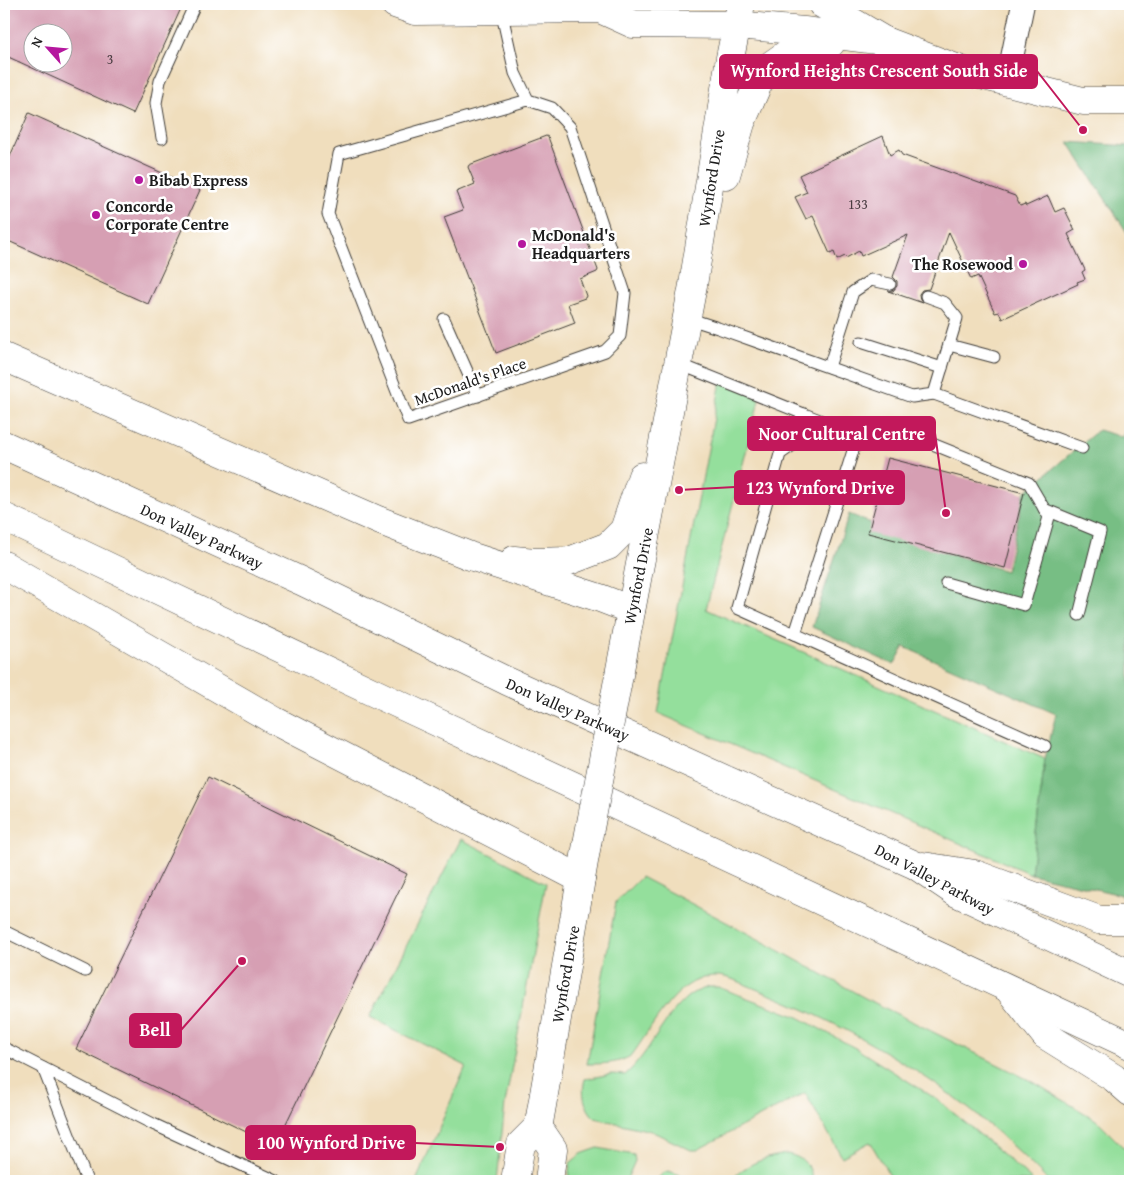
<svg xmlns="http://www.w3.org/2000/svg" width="1134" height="1185" viewBox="0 0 1134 1185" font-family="'Gentium Book Plus',serif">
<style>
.green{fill:#94df9c;stroke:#587e5c}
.forest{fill:#77be84;stroke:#4a6d50}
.building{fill:#d69fb3;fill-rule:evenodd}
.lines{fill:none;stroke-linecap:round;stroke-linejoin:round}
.lane-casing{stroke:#3c3934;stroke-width:13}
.street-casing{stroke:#3c3934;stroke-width:24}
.secondary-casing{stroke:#3c3934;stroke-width:29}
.highway-casing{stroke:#3c3934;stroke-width:29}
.lane{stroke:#fff;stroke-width:11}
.street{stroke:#fff;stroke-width:22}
.secondary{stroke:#fff;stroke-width:28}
.highway{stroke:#fff;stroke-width:28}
.secondary-bridge-casing{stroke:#3c3934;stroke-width:29;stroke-linecap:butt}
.secondary-bridge{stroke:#fff;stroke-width:28}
.poi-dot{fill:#b5179e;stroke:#fff;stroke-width:2}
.labels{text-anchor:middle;stroke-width:5;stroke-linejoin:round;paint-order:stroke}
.number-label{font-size:14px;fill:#4a3d42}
.street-label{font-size:16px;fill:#1c1c1c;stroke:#fff}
.poi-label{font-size:16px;font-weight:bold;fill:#1c1c1c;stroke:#fff;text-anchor:start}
.leader{fill:none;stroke:#c2185b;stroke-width:2}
.callout-dot{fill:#c2185b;stroke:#fff;stroke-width:2}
.callout{fill:#c2185b;stroke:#c2185b;stroke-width:2}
.callout-label{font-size:18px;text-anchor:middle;font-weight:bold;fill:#fff}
</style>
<rect width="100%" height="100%" fill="#fff"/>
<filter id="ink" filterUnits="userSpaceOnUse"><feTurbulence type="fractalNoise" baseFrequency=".02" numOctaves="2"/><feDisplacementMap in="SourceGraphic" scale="10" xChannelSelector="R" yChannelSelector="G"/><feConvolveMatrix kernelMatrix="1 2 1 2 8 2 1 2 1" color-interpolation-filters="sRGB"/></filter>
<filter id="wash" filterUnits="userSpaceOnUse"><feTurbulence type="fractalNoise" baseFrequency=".0096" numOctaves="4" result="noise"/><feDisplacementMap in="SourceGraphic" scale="20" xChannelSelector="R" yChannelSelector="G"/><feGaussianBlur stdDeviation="1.12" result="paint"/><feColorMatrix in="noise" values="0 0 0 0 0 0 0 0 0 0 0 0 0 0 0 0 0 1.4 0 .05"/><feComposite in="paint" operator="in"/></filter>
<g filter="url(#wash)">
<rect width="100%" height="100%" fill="#f0debd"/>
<g class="green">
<path d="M721,381l39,16 -54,212 339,150 -14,115 -373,-161z"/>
<path d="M461,839l85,44 -41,221 -8,77h-81l50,-115 -96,-49z"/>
<path d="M641,877l121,64 103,57 170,85 61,37 34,34v27h-82c-25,-26 -55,-54 -84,-76 -61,-47 -136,-88 -208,-116 -13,-5 -28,-14 -43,-13 -4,0 -11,2 -15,4 -27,10 -49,52 -66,75 -13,9 -30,9 -45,9l29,-162z"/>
<path d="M708,987h10l80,30 59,32 81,51 53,44 42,37h-140l-23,-39 -28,15 -37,-64 -108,57h-6l-40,-19 -56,-13c-11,-10 -14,-26 -10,-39l26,-5 14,1c25,-21 42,-66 68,-82 5,-2 10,-4 15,-6z"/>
<path d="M598,1148l36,7 1,6 -9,20h-58l2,-18 11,-9z"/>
<path d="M787,1154c15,3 25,11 25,27h-80c9,-16 37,-25 55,-27z"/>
<path d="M668,1171l13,4 8,6h-34l8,-8z"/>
</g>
<g class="forest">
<path d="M1068,142l62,4v91z"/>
<path d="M1130,387v506l-9,2 -90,-21 14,-115 11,-45 -152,-67 -10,18 -82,-38 37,-113 91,37 66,20 18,-78 74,-63 24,7 6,-11z"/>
</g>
<g id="blocks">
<g class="building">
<path d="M4,4h179l-50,110 -129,-59zM32,32h30v30h-30z"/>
<path d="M29,113l171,77 -52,114 -144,-65v-69z"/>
<path d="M546,136l2,1 50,133 -1,2 -17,7 6,17 -1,2 -17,6 7,19 -79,30 -52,-136 19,-7 -7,-18 19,-8 -7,-17 1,-2z"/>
<path d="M883,136l7,19 9,-5 3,5 113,41 5,10 5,-2 1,2 22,-10 7,16 9,-4 11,22 -7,4 17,36 -3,2 3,7 -8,3 1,2 -76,35 -3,-7 -4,1 -17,-37 -7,3 -22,-47 -20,57 -7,1 -3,4 1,6 3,3 -35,-12h5l4,-5v-5l-4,-4 15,-42 -47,21 -2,-5 -13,7 -1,-2 -8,4 -3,-8 -4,2 -17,-38 -7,3 -11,-22 12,-5 -8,-17z"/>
<path d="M888,458l136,35 -19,75 -137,-35z"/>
<path d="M208,777l199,97 -132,272 -199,-97z"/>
</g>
</g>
</g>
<g filter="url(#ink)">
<use href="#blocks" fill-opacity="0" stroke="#3c3934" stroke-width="1"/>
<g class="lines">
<g class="lane-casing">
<g id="lane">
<path d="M501,10l14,63 13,27 -189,54 -11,60 80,206 197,-69 15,-15 5,-43 -55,-166 -18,-19 -24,-8"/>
<path d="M162,138l-6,-35 4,-22 35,-77"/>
<path d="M926,296l19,7 12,15 -23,76"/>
<path d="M687,318l31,10 194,69 22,-3 148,54"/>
<path d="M444,319l34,77"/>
<path d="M861,342l81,26"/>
<path d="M949,345l45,12"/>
<path d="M679,364l125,50 -11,31 -13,9 -43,154 308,138"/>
<path d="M829,367l24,-75 18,-12 19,4"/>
<path d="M858,435l25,-11 146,59 20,34 -25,88 -78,-22"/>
<path d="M1044,509l56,23 -21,83"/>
<path d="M795,634l63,-199 -54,-21"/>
<path d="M4,931l81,40"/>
<path d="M4,1048l149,76 123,57"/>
<path d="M43,1068l44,113"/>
</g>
</g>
<g class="street-casing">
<path id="street" d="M1007,82l16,-78"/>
</g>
<g class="secondary-casing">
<g id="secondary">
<path d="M395,4l20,7 185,-2 33,15 104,1 67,6 81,10"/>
<path d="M822,4l63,37 79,30 119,30h47"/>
<path d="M726,175l15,-52 17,-39 13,-19 24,-17 36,-5"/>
<path d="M4,357l374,163 92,36 130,42 31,12"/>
<path d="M514,560l21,2 34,-1 39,-15 16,-16 18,-54"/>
<path d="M629,622l64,-337 37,-227 11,-54"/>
<path d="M538,1127l15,22 -4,32"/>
<path d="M515,1181l6,-37 17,-17 1,-4 48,-279"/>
</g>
</g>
<g class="highway-casing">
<g id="highway">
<path d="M4,445l297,136 206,100 408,184 40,27 175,82"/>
<path d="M4,517l379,180 747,348"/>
<path d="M4,565l271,156 306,158"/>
<path d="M923,866l52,8 124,46h31"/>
<path d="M1010,991l35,44 69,43 16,14"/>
</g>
</g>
<use href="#lane" class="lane"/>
<use href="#street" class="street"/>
<use href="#secondary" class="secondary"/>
<use href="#highway" class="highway"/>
<g class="secondary-bridge-casing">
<path id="secondary-bridge" d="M587,844l42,-222"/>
</g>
<use href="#secondary-bridge" class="secondary-bridge"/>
</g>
</g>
<g class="poi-dot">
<circle cx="139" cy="180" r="5"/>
<circle cx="96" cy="215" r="5"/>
<circle cx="522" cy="244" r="5"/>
<circle cx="1023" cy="264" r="5"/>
</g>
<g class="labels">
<g class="number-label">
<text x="110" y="64">3</text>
<text x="858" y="209">133</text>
</g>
<g class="street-label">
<text transform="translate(711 178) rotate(-81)" y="6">Wynford Drive</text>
<text transform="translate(470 381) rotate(-19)" y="6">McDonald's Place</text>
<text transform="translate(202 536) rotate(25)" y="6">Don Valley Parkway</text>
<text transform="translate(638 576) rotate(-79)" y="6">Wynford Drive</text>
<text transform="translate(568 709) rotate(24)" y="6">Don Valley Parkway</text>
<text transform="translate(935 879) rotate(28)" y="6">Don Valley Parkway</text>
<text transform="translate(565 974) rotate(-80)" y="6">Wynford Drive</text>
</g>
<g class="poi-label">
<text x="149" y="186">Bibab Express</text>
<text x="106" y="212">Concorde<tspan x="106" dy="18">Corporate Centre</tspan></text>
<text x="532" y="241">McDonald's<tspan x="532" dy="18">Headquarters</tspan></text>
<text x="1013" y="270" text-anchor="end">The Rosewood</text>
</g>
</g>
<path class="leader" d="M1083 130L1037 71M946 513L935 433M679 490L735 487M242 961L181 1030M500 1147L415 1143"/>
<g class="callout-dot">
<circle cx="1083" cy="130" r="5"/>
<circle cx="946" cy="513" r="5"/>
<circle cx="679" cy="490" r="5"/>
<circle cx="242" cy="961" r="5"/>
<circle cx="500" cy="1147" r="5"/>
</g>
<g class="callout">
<rect x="720" y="55" width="317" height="33" rx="5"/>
<rect x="748" y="417" width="187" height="33" rx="5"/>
<rect x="735" y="471" width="169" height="33" rx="5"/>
<rect x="130" y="1014" width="51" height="33" rx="5"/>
<rect x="246" y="1126" width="169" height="33" rx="5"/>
</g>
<g class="callout-label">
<text x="879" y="77">Wynford Heights Crescent South Side</text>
<text x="842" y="440">Noor Cultural Centre</text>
<text x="820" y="494">123 Wynford Drive</text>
<text x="155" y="1036">Bell</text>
<text x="331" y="1149">100 Wynford Drive</text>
</g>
<rect width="1134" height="1185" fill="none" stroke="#fff" stroke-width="20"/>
<g transform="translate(48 48) rotate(297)"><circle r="24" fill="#ffffff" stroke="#a4a4a4"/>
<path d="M0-4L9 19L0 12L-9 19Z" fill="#b5179e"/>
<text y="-8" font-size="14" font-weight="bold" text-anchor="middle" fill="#1c1c1c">N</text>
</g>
</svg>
